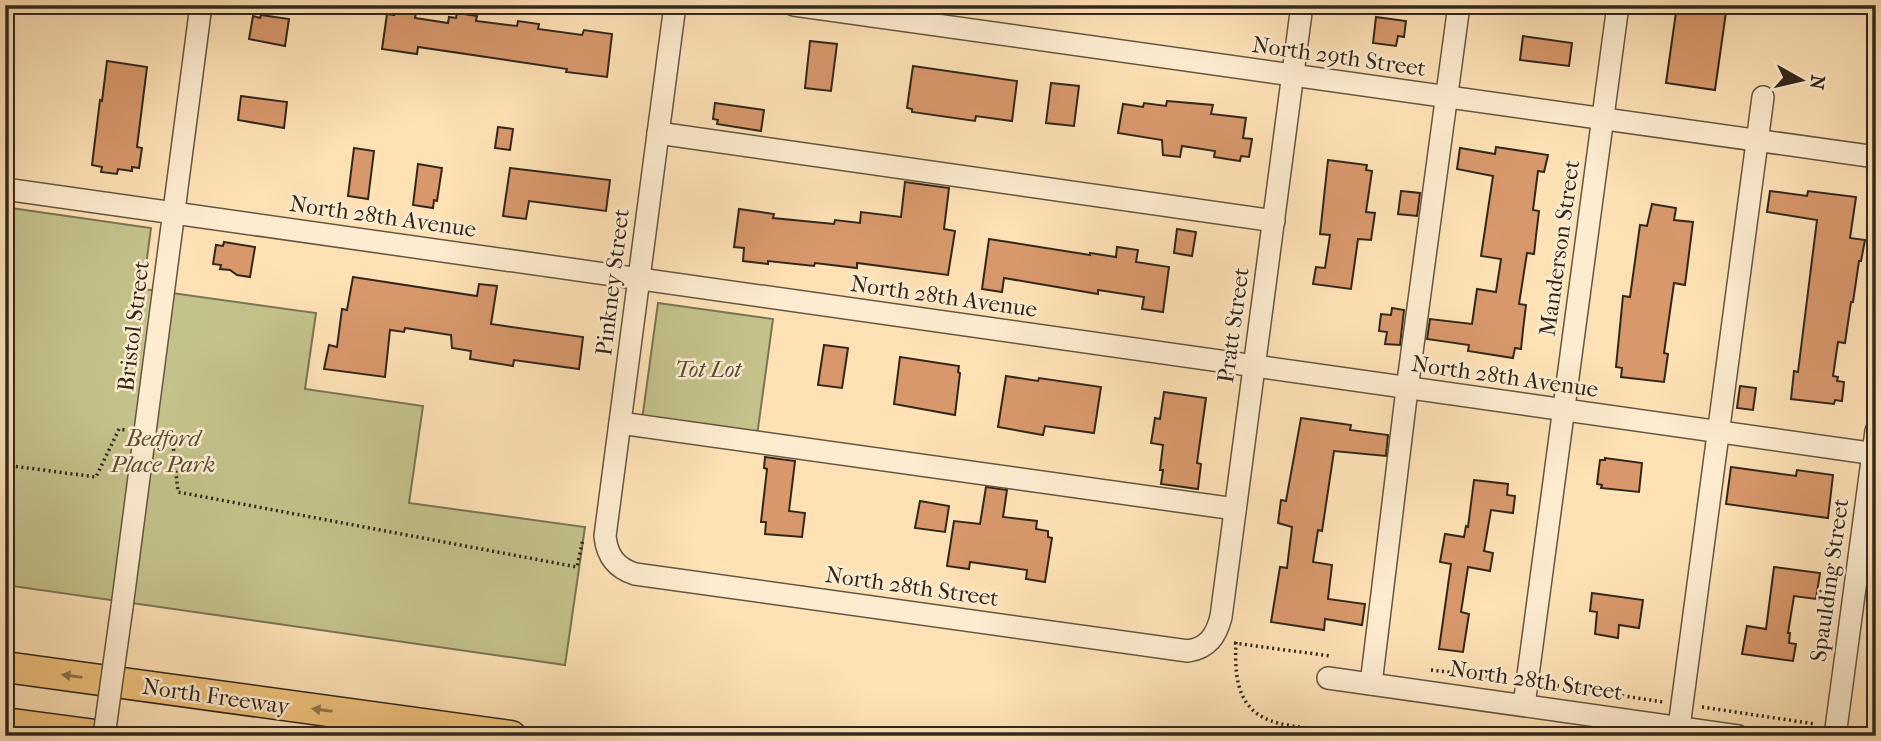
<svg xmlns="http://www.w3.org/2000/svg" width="1881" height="741" viewBox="0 0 1881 741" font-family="'IM FELL French Canon',serif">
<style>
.green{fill:#c4c28b;stroke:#7b7454;stroke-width:2}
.building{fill:#d8986c;stroke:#32271c;stroke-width:2}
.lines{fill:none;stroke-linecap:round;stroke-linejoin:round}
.minor-casing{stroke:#655642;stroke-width:24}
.highway-casing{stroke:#32271c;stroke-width:33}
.path{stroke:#32271c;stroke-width:3.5;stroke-dasharray:2 3.5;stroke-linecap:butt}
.minor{stroke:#feecd0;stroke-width:21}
.highway{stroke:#efc17b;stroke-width:30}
.minor-bridge-casing{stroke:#655642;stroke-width:24;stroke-linecap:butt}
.minor-bridge{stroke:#feecd0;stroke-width:21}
.oneway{fill:#90744c}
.labels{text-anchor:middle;stroke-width:5;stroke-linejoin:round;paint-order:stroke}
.street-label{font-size:23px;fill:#32271c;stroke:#feecd0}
.park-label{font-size:23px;font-style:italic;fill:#564e38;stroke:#feecd0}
</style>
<rect width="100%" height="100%" fill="#fee2b6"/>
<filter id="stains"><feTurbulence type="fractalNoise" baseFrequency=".00286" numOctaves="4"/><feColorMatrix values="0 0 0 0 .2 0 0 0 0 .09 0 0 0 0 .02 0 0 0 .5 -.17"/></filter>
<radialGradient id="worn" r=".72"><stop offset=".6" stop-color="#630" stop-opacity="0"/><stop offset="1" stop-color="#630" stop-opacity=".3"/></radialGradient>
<g class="green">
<path d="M11,208l140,20 -8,61 173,24 -11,76 118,17 -14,97 176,24 -20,138 -560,-80v-334z"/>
<path d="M658,303l115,16 -16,117 -115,-16z"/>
</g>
<g class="building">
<path d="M1677,5h50l-12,85 -49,-7z"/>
<path d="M394,10l22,3 -1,5 33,5 1,-6 7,1 1,-5 20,3 -1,5 41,5 1,-5 21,3 -1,5 44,6 2,-5 28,4 -5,43 -41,-5 1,-3 -149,-22 -1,7 -35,-5 5,-35 7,1z"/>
<path d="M261,15l28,4 -4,27 -36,-7 4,-23 7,2z"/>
<path d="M1376,17l30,4 -2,16 -6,-1 -2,10 -23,-3z"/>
<path d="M1523,36l49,7 -3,23 -49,-6z"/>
<path d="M810,41l27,3 -6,47 -26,-3z"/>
<path d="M107,61l40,6 -10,80 5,1 -3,20 -7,-1v4l-14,-2 -1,5 -16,-2 1,-5 -10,-2 8,-65 2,1z"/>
<path d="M913,66l104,15 -5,40 -36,-5 -1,5 -63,-9v-3l-5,-1z"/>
<path d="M1051,83l28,3 -5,40 -28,-3z"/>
<path d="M241,96l46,6 -3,26 -46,-8z"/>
<path d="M1167,101l46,4 -2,9 35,4 -3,20 9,1 -3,18 -8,-1 -1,5 -26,-4 1,-6 -33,-5 -2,11 -17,-2 -1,-15 -44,-7 5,-29 20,3 1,-4 22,3z"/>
<path d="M715,103l49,7 -3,21 -44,-7 1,-4 -5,-1z"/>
<path d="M498,127l15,2 -3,21 -15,-2z"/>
<path d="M1496,147l52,8 -4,17 -6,-1 -5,39 6,1 -3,25 -2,18 -7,-1 -8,51 7,1 -3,25 -2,19 -6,-1 -2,10 -45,-7 1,-6 -42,-6 3,-20 42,5 5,-35 19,3 5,-33 -20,-3 12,-80 -36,-7 3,-21 35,6z"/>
<path d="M354,148l20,3 -6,48 -20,-3z"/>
<path d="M1328,160l39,5 -1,5 6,1 -6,41 9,1 -4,27 -13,-1 -7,50 -38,-5 3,-17 9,1 5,-33 -10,-1z"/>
<path d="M418,164l24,4 -5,33 -3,-1 -1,8 -20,-3z"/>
<path d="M510,168l100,12 -4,31 -77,-10 -3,18 -23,-3z"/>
<path d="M905,182l44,6 -5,41 11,2 -7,44 -91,-12v5l-42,-5 -1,3 -46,-5v3l-25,-3 1,-13 -10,-1 5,-38 35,5 -1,4 61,6 1,-4 25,3 1,-11 40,5z"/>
<path d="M1401,191l19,2 -3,23 -19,-2z"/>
<path d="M1770,191l37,5 1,-5 48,6 -6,41 15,2 -4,21h-2l-6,41h-2l-6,41 -7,-1 -5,34 5,1 -1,4 7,1 -2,19 -7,-1 -1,4 -43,-5 3,-28 4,1 19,-152 -50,-8z"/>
<path d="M1652,204l24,4 -2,12 19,2 -8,63 -11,-2 -10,70 4,1 -4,28 -43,-5 1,-9 -6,-1 7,-71 7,1 10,-72 7,1z"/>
<path d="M1177,229l19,3 -4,24 -18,-3z"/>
<path d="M989,239l101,16v-2l26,4 1,-10 21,3 -2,12 33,5 -6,45 -21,-3 2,-12 -46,-7v4l-94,-16 -2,14 -20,-3z"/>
<path d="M224,242l31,5 -5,30 -13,-2 -7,-5 -10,-1 1,-4 -8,-1 3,-19 7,1z"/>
<path d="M353,277l124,19 2,-12 18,2 -6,38 92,13 -4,32 -65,-9 -1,6 -43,-7 1,-8 -19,-3 -1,-13 -46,-7 -1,4 -14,-2 -5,47 -61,-8 5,-24 8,2 5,-38 5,1z"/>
<path d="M1392,308l12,2 -4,35 -15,-1 2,-12 -8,-1 2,-17 10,1z"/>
<path d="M824,345l24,3 -6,40 -24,-3z"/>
<path d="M900,357l59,9 -1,6 2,1 -5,42 -61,-11z"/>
<path d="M1006,376l32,5 1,-3 62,9 -7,46 -49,-7 -2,9 -45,-8z"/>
<path d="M1740,386l16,2 -3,22 -16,-2z"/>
<path d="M1164,392l42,6 -9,65 4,1 -3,25 -37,-5 2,-14h-3l3,-25 -12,-2 4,-25 5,1z"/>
<path d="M1301,418l50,7 -1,5 38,5 -2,21 -52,-5 -12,80 -4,-1 -5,32 19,3 -4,34 37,5 -3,21 -37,-6 -1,11 -53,-8 9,-55 7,1 5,-41 -14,-4 3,-23 5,1z"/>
<path d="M765,457l30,4 -6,50 16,2 -3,24 -37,-3 1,-12h-5l6,-53 -3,-1z"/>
<path d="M1605,458l37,5 -3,29 -38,-4 1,-3 -5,-1 3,-24h5z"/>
<path d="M1731,467l65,9 1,-6 36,5 -5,43 -102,-14z"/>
<path d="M1474,480l34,4 -1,11 8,1 -2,17 -22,-3 -7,41 9,2 -3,18 -22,-4 -7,45 8,2 -6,38 -24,-3 12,-85 -11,-2 5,-28 19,3 2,-11 2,1z"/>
<path d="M986,487l21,3 -4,27 34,4 -1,8 12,2v6l4,1 -7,44 -19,-3 1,-9 -57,-8 -1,7 -22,-3 7,-45 26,3z"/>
<path d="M920,501l29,5 -4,26 -30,-4z"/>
<path d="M1774,567l46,6 -4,26 -22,-3 -6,37h2l-1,10 7,1 -3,17 -51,-7 5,-28 19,3z"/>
<path d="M1592,593l51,7 -4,28 -20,-3 -1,13 -23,-4 2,-22 -7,-1z"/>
</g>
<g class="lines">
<g class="minor-casing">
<g id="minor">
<path d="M675,5l-70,531c2,20 11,32 30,38l553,77c20,-3 28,-15 33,-34l81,-612"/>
<path d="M794,5l1082,152"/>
<path d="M658,133l616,88"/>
<path d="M5,189l1871,265"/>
<path d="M620,423l615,86"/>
<path d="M122,607l79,-602"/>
<path d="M1328,678l410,58"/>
<path d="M1371,684l36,-295 52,-384"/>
<path d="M1524,705l94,-700"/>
<path d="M1679,727l84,-630"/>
<path d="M1835,736l41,-305"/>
</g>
</g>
<g class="highway-casing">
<g id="highway">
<path d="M5,667l506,69"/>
<path d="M5,723l98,13"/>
</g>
</g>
<g class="path">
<path d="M164,434l8,1 6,57 399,75 6,-28"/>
<path d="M5,465l91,12 23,-48 6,1"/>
<path d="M1236,642c-2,42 3,75 51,83 18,3 32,4 49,11"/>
<path d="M1234,643l96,13"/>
<path d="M1431,670l76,9"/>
<path d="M1546,684l117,18"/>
<path d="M1702,707l113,17"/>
<path d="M1857,734l11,2"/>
<path d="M1376,736l10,-2 15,2"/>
</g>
<use href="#minor" class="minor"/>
<use href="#highway" class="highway"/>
<g class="minor-bridge-casing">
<path id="minor-bridge" d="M104,736l18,-129"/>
</g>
<use href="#minor-bridge" class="minor-bridge"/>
</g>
<defs><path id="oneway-solid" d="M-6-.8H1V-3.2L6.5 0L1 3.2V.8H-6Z" transform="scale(1.75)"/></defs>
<g class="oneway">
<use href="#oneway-solid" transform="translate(72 676) rotate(-172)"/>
<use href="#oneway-solid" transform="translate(322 710) rotate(-172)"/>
</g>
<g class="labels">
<g class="street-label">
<text transform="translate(1339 56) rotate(8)" y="8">North 29th Street</text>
<text transform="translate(383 216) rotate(8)" y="8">North 28th Avenue</text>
<text transform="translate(1559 248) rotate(-82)" y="8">Manderson Street</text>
<text transform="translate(612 282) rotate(-83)" y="8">Pinkney Street</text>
<text transform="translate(944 296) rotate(8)" y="8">North 28th Avenue</text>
<text transform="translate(1233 325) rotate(-82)" y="8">Pratt Street</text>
<text transform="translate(133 326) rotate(-83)" y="8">Bristol Street</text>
<text transform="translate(1505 376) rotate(8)" y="8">North 28th Avenue</text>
<text transform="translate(1829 580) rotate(-82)" y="8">Spaulding Street</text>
<text transform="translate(912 586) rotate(8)" y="8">North 28th Street</text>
<text transform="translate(1536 680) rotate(8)" y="8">North 28th Street</text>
<text transform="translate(216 696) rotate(8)" y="8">North Freeway</text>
</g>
<g class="park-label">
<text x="708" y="377">Tot Lot</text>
<text x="163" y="446">Bedford<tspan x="163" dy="26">Place Park</tspan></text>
</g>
</g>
<rect width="1881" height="741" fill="none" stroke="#fee2b6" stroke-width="28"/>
<rect x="7" y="7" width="1867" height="727" fill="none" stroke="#32271c" stroke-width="3.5"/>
<rect x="14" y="14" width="1853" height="713" fill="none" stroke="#32271c" stroke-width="2"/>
<g transform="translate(1801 80) rotate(98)" stroke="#feecd0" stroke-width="5" paint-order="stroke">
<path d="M0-5L12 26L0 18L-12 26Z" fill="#32271c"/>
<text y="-10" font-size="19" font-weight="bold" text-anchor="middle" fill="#32271c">N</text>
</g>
<rect width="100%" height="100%" filter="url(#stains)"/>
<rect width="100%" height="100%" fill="url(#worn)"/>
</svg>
